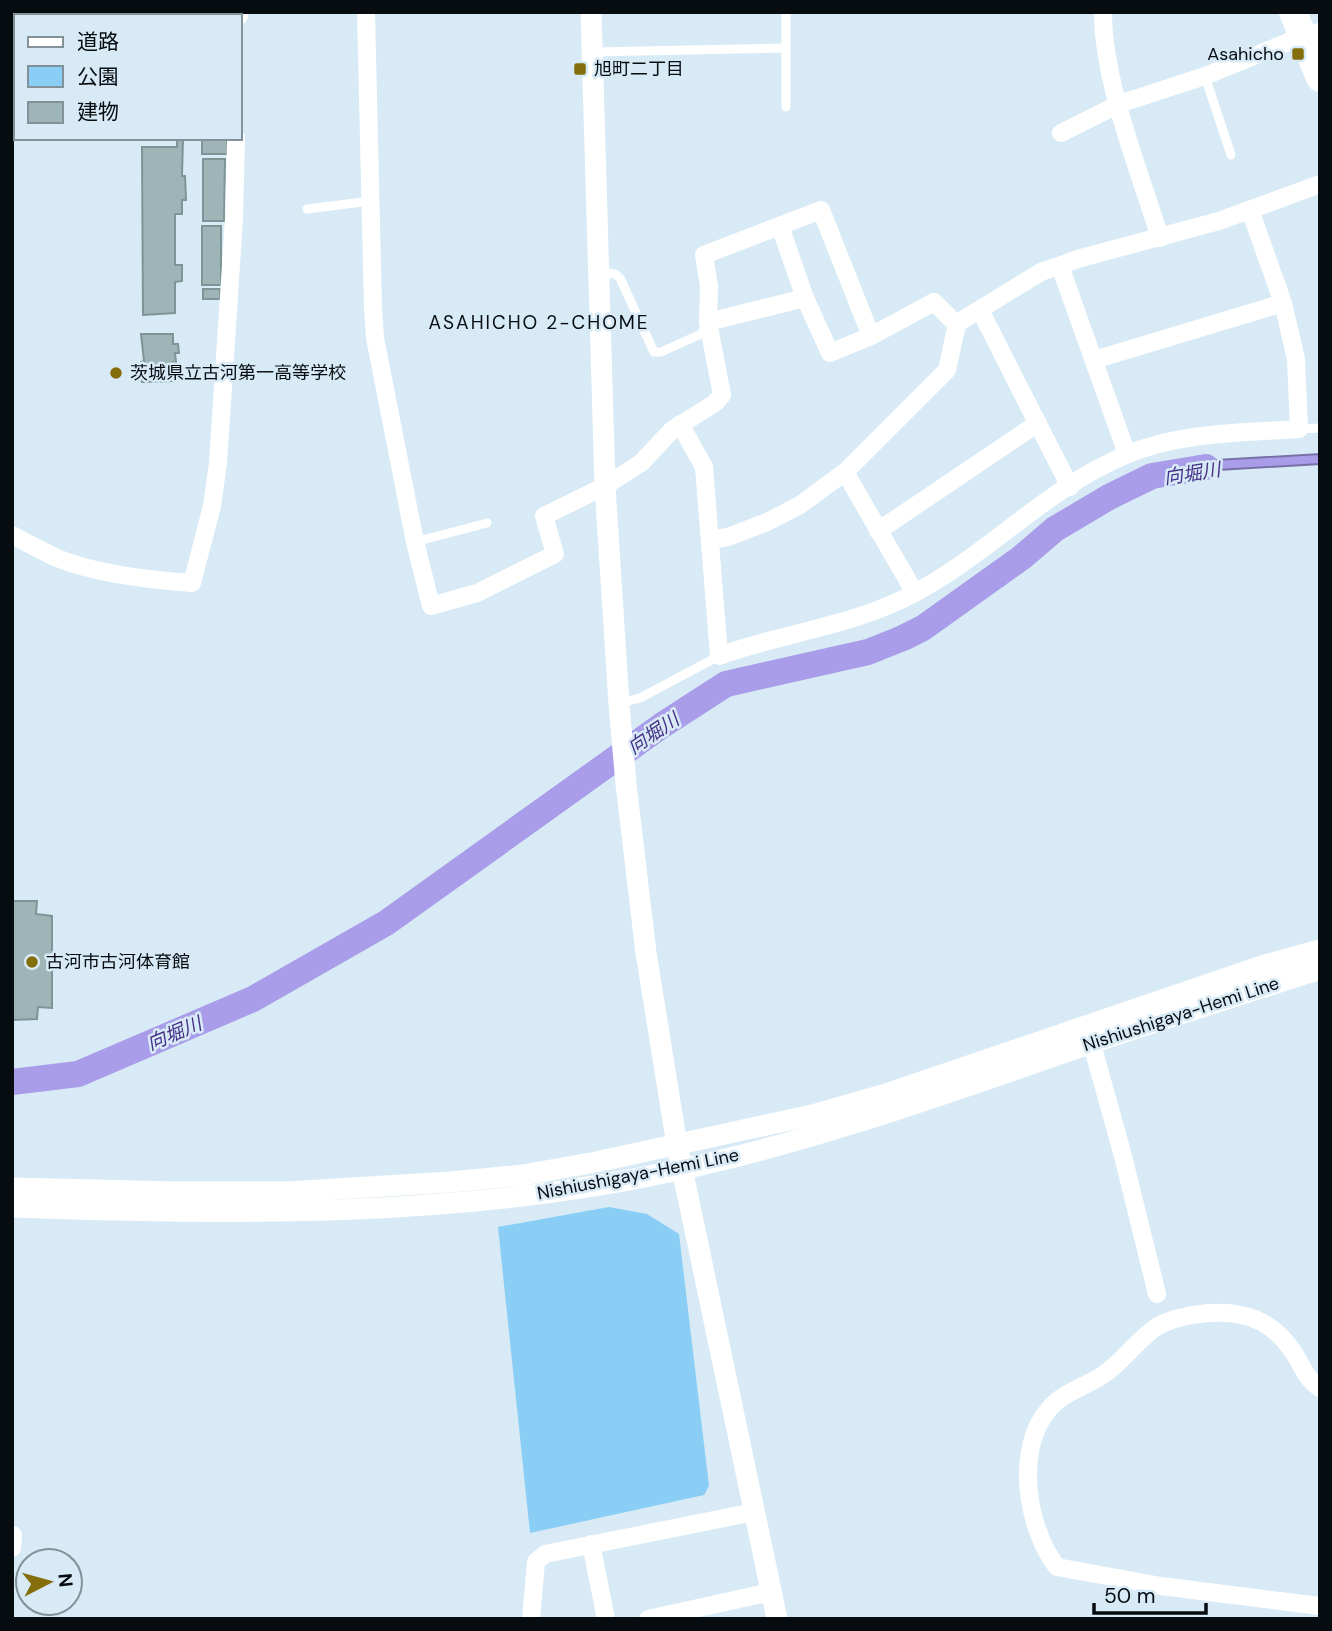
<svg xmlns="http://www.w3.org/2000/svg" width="1332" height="1631" viewBox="0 0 1332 1631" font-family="'DM Sans','Noto Sans JP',sans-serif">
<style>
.green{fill:#8acef5}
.water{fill:#a99ce9;stroke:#7871a8;stroke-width:2}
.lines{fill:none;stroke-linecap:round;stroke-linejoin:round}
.river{stroke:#a99ce9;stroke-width:26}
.building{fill:#9eb5b8;stroke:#7e9497;stroke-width:2}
.service{stroke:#fff;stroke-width:9}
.minor{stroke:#fff;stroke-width:18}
.tertiary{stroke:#fff;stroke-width:21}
.trunk{stroke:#fff;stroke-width:28}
.poi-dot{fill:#846e0b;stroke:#d7eaf5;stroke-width:2.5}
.labels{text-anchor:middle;stroke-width:5;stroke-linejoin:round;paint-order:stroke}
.poi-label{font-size:18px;fill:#060c10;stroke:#d7eaf5;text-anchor:start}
.street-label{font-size:18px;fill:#060c10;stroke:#d7eaf5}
.neighbourhood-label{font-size:19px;letter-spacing:2px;fill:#060c10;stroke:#d7eaf5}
.water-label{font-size:19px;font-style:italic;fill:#472f87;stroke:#d7eaf5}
</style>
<rect width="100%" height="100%" fill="#d7eaf5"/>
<path class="green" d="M609,1207l38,7 32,20 30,252 -5,9 -174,38 -32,-306z"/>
<path class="water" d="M1320,454v10l-102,6 -44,7 -2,-10 44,-7z"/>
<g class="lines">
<path class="river" d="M12,1082l66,-8 175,-75 133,-76 275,-197 65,-42 142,-32 35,-14 20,-10 98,-70 34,-29 54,-32 43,-21 54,-9"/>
</g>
<g class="building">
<path d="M12,12h18v4h-14v59h-4z"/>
<rect x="68" y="12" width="42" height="4"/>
<rect x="150" y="12" width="28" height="4"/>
<rect x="216" y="12" width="14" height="4"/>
<path d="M172,138h11l-1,38h3l1,24h-4v14h-7v51h7v16l-7,1v31l-32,2 -1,-168h35v-7z"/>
<rect x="202" y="138" width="25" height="16"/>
<path d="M203,159h22l-1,62h-21z"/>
<rect x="202" y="226" width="19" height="59"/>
<rect x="203" y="289" width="17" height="10"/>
<path d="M141,334h32v10h5l1,9h-4l1,9h-3v19l-31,1 -1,-20 3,-1z"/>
<path d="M12,901h25l-1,13 16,2v92l-14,-1 -1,12 -25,1z"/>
</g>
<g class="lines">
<g class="service">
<path d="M593,52l192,-4"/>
<path d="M1205,76l26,79"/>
<path d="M786,107v-95"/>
<path d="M307,209l64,-8"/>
<path d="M598,272l17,2 5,4 34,74h7l40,-18 6,-10"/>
<path d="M1299,429l21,-1"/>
<path d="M415,542l72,-19"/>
<path d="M620,703l20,-5 79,-42"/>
</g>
<g class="minor">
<path d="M366,12l7,297 2,29 40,204 16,64 46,-13 78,-39 -11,-38 61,-30 36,-23 31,-33 43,-27 7,-8 -14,-73 1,-36 -5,-31 117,-45 50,126"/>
<path d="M1103,12c0,71 36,157 57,226"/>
<path d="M239,16v-4"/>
<path d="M1061,133l58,-29 86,-28 98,-40 17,-4"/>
<path d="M780,226l25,72 25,55 41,-17 63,-34 22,22 85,-52 40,-14 138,-37 101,-37"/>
<path d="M1060,266l67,188"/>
<path d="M980,310l90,177"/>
<path d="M708,322l97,-24"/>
<path d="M1094,360l189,-57"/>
<path d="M680,424l24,43 15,189c60,-22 126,-29 184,-57 79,-38 141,-110 223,-144 54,-23 116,-22 173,-26l-3,-70 -13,-56 -33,-93"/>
<path d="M845,472l70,121"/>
<path d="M878,531l160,-108"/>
<path d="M12,535c15,8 30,16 45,23 39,16 92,22 135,25l20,-77 6,-43 16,-244 2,-81"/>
<path d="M710,540l18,-3 39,-15 33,-17 45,-33 102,-102 10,-46"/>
<path d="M1088,1030l35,126 34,138"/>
<path d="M1320,1388c-15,-9 -18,-24 -28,-38 -12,-17 -29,-31 -51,-35 -24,-5 -61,-1 -83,11 -19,12 -33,33 -51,46 -18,14 -43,19 -58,37 -35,40 -22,120 8,158l104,19 159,20"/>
<path d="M591,1544l15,75"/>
<path d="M12,1548l1,-13"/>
<path d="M531,1619l5,-57 9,-8 209,-42"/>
<path d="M648,1619l123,-27"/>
</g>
<g class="tertiary">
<path d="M591,12l14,474 14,218 7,80 20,169 31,192 100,474"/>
<path d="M12,1188l166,4h109l163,-10 73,-7 73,-13 216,-47 77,-22 376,-128 55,-15"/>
<path d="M12,1207c224,8 452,11 671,-38 139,-30 272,-79 406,-125 77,-26 154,-50 231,-75"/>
</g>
<path class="trunk" d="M1293,12l27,66"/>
</g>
<g class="poi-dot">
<rect x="1291" y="47" width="14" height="14" rx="3.5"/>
<rect x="573" y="62" width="14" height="14" rx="3.5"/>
<circle cx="116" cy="373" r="7"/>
<circle cx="32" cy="962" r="7"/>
</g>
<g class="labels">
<g class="poi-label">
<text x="1284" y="60" text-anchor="end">Asahicho</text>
<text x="594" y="75">旭町二丁目</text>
<text x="130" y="379">茨城県立古河第一高等学校</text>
<text x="46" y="968">古河市古河体育館</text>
</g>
<g class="street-label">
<text transform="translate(1181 1014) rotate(-18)" y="6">Nishiushigaya-Hemi Line</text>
<text transform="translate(638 1174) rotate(-11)" y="6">Nishiushigaya-Hemi Line</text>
</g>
<g class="neighbourhood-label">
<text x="539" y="329">ASAHICHO 2-CHOME</text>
</g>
<g class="water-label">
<text transform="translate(1192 473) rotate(-9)" y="7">向堀川</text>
<text transform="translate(653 733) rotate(-34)" y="7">向堀川</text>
<text transform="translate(174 1033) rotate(-23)" y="7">向堀川</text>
</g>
</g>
<rect width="1332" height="1631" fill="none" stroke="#060c10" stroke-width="28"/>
<rect x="14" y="14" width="228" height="126" fill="#d7eaf5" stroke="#839199" stroke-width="2"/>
<rect x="28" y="37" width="35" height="10" fill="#ffffff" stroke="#839199" stroke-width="2"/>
<text x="77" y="49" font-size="21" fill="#060c10">道路</text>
<rect x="28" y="66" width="35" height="21" fill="#8acef5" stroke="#839199" stroke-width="2"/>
<text x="77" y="84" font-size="21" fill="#060c10">公園</text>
<rect x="28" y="102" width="35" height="21" fill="#9eb5b8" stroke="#839199" stroke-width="2"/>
<text x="77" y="119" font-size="21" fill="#060c10">建物</text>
<g transform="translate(49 1582) rotate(84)"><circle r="33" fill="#d7eaf5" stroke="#839199" stroke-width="2"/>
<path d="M0-5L12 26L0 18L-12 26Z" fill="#846e0b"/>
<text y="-10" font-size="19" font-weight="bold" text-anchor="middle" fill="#060c10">N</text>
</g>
<path d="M1094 1603v10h112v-10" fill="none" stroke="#060c10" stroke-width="3.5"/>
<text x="1104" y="1603" font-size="21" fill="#060c10" stroke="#d7eaf5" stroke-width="5" paint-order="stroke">50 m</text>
</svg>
